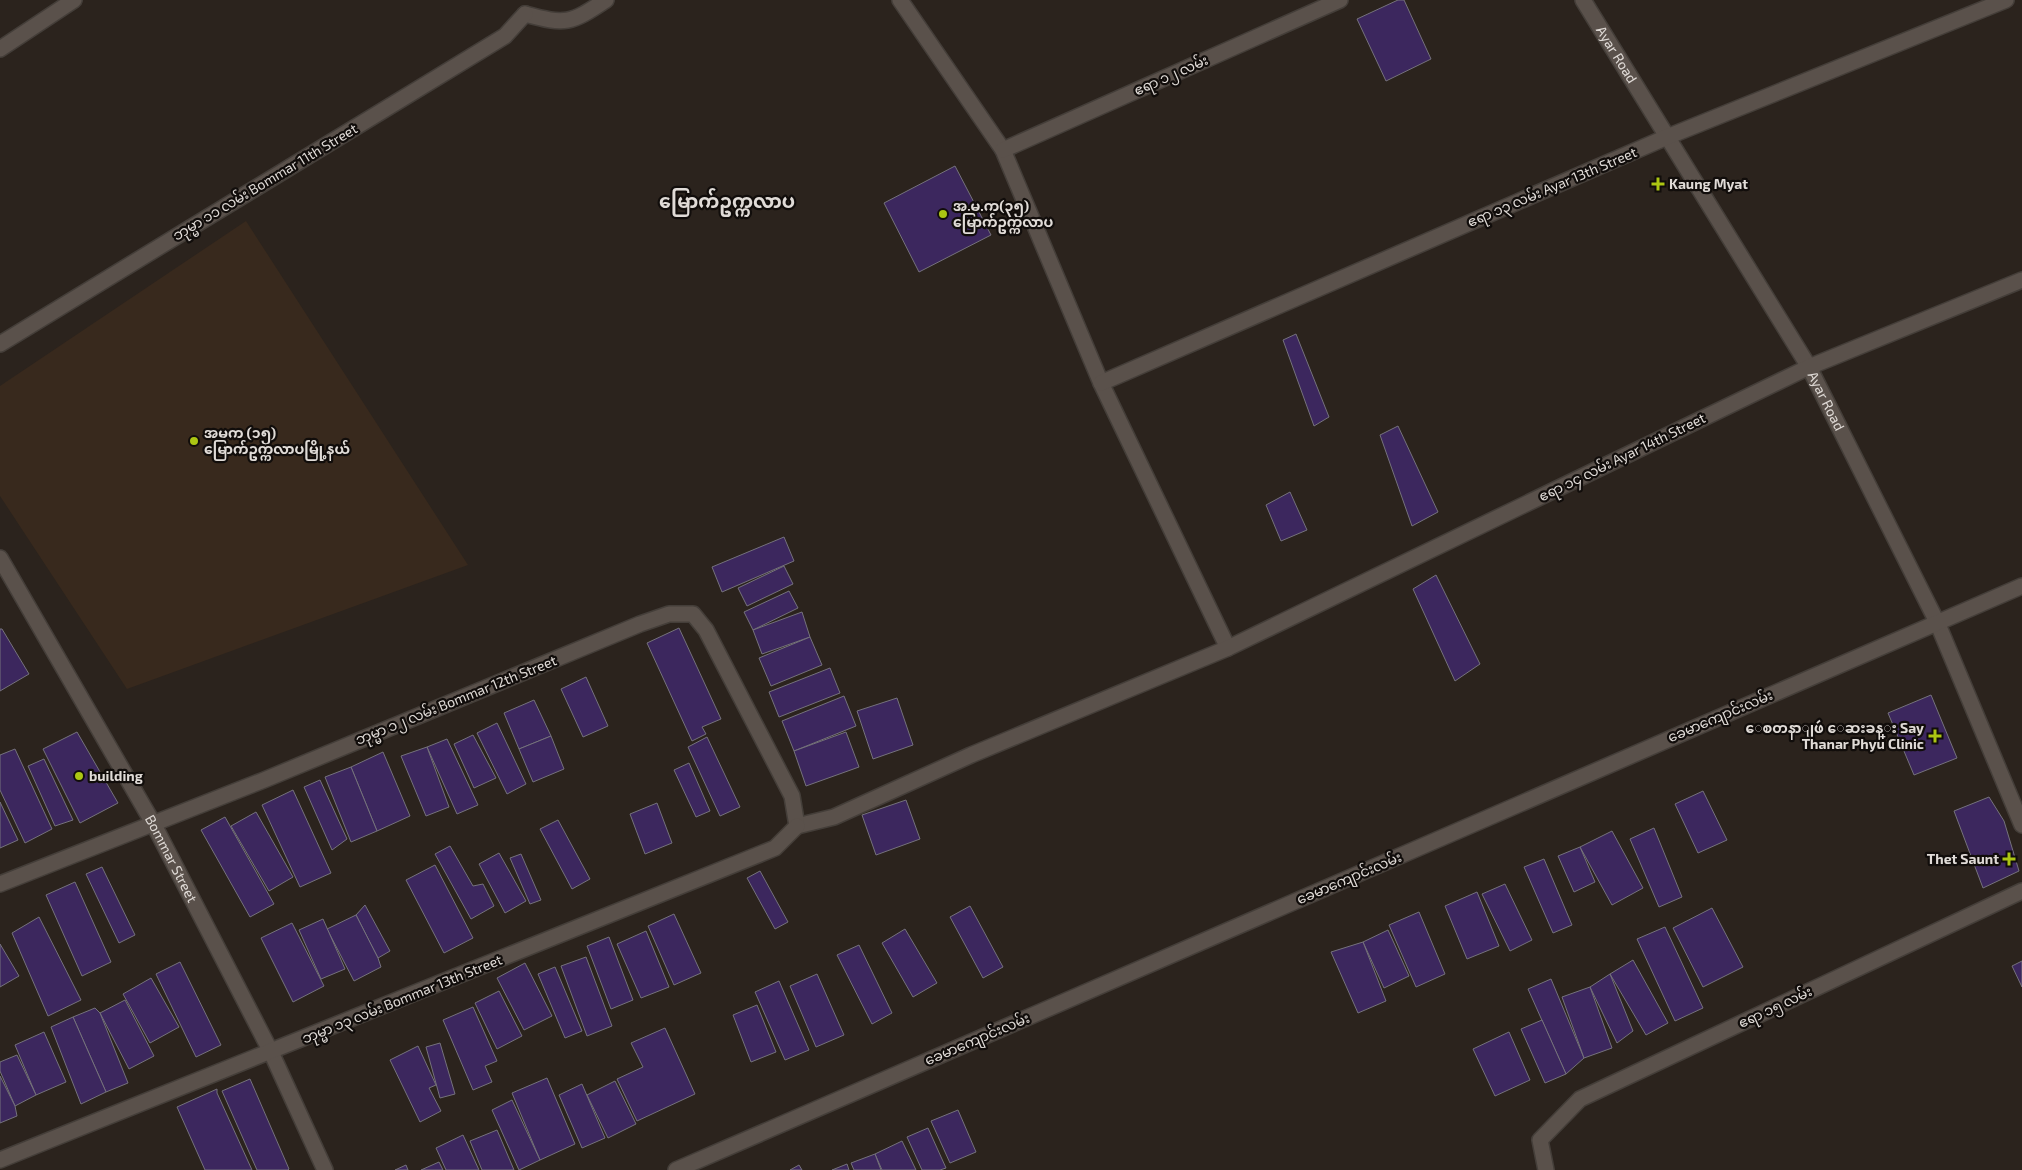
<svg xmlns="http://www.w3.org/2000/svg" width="2022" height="1170" viewBox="0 0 2022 1170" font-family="'Exo 2','Noto Sans Myanmar',sans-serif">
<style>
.education{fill:#38291d}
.building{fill:#3c275e;stroke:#75727c}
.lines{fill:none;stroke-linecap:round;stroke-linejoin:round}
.minor-casing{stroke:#443e39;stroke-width:18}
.minor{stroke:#5a514b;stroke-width:15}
.poi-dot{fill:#acc613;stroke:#110d0b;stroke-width:2}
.labels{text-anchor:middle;stroke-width:4.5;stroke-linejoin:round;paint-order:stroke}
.street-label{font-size:14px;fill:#e0dbd7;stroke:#110d0b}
.poi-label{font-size:14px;font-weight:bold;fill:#e0dbd7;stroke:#110d0b;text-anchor:start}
.district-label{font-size:19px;font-weight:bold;fill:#e0dbd7;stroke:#110d0b}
</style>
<rect width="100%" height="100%" fill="#2b231d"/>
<path class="education" d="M246,221l222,344 -341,124 -127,-193v-110z"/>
<g class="building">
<path d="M1398,0h6l27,59 -45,22 -29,-62z"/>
<path d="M955,166l36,69 -72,37 -35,-69z"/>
<path d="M1296,334l33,83 -15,9 -31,-86z"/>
<path d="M1398,426l40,86 -26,14 -32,-91z"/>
<path d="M1290,492l17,38 -26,11 -15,-36z"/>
<path d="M784,537l10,24 -72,31 -10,-25z"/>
<path d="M784,566l9,18 -46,22 -9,-18z"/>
<path d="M1436,575l44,89 -25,17 -42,-92z"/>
<path d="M789,591l9,17 -45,22 -9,-18z"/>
<path d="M802,612l8,25 -48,17 -9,-24z"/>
<path d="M679,628l42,91 -19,8 4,7 -14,7 -45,-98z"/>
<path d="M0,629h2l27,45 -29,17z"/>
<path d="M810,637l12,28 -51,21 -12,-28z"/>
<path d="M830,668l10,25 -61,24 -10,-25z"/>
<path d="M586,677l22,49 -25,11 -22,-48z"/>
<path d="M1931,695l26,63 -43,17 -26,-62z"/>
<path d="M844,696l12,30 -62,25 -12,-30z"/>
<path d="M897,698l16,47 -40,14 -16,-48z"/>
<path d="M534,700l17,36 -32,13 -15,-36z"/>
<path d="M497,723l29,61 -19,10 -30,-61z"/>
<path d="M77,732l41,71 -38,20 -37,-74z"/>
<path d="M846,732l13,35 -53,19 -12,-35z"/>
<path d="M473,735l23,43 -22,10 -20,-44z"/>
<path d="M551,736l13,33 -31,13 -14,-33z"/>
<path d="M707,737l33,70 -20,9 -32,-69z"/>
<path d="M447,739l31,66 -21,9 -30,-67z"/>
<path d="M427,747l22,60 -23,9 -25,-60z"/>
<path d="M15,749l37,80 -27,14 -25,-53v-35z"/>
<path d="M383,752l27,64 -33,15 -26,-64z"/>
<path d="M44,759l29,61 -18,6 -27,-60z"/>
<path d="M689,763l21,48 -14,6 -22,-47z"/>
<path d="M351,767l26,64 -26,11 -26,-65z"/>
<path d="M320,780l27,59 -15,11 -28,-63z"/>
<path d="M293,790l38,83 -31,14 -38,-82z"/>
<path d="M1703,791l24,49 -29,13 -23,-49z"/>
<path d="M1989,797l15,24 15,50 -36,17 -29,-77z"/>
<path d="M906,800l14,39 -44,16 -14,-40z"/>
<path d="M0,802l18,38 -18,8z"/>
<path d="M657,803l15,40 -27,11 -15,-40z"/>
<path d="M256,812l37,65 -24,14 -38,-65z"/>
<path d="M225,817l49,87 -24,13 -49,-87z"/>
<path d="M558,820l32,59 -18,10 -32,-60z"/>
<path d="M1654,828l28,69 -23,10 -29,-68z"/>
<path d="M1612,831l31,57 -31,17 -32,-58z"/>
<path d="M450,846l23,40 10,-2 11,22 -23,13 -36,-65z"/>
<path d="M1580,847l15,35 -21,10 -16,-36z"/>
<path d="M499,853l27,48 -21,12 -26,-49z"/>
<path d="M521,854l20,46 -11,4 -20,-46z"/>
<path d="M1544,859l28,66 -19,8 -29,-66z"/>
<path d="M435,865l38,73 -29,15 -38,-73z"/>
<path d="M102,867l33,68 -16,8 -33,-69z"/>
<path d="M760,871l28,51 -13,7 -28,-51z"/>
<path d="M75,882l36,80 -29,14 -36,-81z"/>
<path d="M1505,884l27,56 -22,11 -28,-57z"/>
<path d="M1477,892l22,54 -32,13 -22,-53z"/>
<path d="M365,905l25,46 -12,7 -22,-43z"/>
<path d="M970,906l33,61 -20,11 -33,-61z"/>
<path d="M1712,908l31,59 -40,20 -30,-59z"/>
<path d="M1419,912l26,62 -29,13 -27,-62z"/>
<path d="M674,914l27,59 -27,12 -26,-59z"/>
<path d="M356,915l22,43 3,9 -27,14 -27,-52z"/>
<path d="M39,917l42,83 -33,16 -36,-83z"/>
<path d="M323,919l22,50 -24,10 -22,-49z"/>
<path d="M292,923l32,63 -31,16 -32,-64z"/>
<path d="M1665,927l38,81 -28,13 -38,-82z"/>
<path d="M905,929l32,54 -24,14 -31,-54z"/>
<path d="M1388,930l21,46 -25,12 -21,-46z"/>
<path d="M646,931l23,56 -28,11 -24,-54z"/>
<path d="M609,937l24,63 -22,9 -24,-63z"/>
<path d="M1363,942l23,59 -28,12 -27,-61z"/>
<path d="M0,944l19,32 -19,11z"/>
<path d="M859,945l33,68 -20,11 -35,-69z"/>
<path d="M586,957l26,69 -25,10 -26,-70z"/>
<path d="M1633,960l35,63 -22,12 -36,-61z"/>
<path d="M2022,961v26l-10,-21z"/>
<path d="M180,962l41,83 -25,12 -40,-83z"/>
<path d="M525,963l27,53 -28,14 -27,-52z"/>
<path d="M555,967l27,64 -17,7 -27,-64z"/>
<path d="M817,974l27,61 -28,12 -26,-61z"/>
<path d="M1610,974l23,57 -16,12 -27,-56z"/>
<path d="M151,978l28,49 -29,16 -27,-49z"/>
<path d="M1551,979l33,79 -18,16 -38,-85z"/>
<path d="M779,981l30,69 -24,10 -30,-68z"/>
<path d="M1590,987l22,61 -28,10 -22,-61z"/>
<path d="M499,991l23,45 -25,13 -22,-46z"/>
<path d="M125,1000l29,56 -25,13 -29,-56z"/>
<path d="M757,1005l19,47 -25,10 -18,-47z"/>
<path d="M473,1007l24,54 -12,5 7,16 -19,8 -30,-70z"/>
<path d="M95,1008l5,5 28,70 -22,9 -33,-75z"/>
<path d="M73,1017l33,75 -25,12 -30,-77z"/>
<path d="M1542,1020l24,54 -21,9 -24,-54z"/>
<path d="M665,1028l30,66 -58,27 -20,-42 26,-12 -12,-24z"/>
<path d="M44,1032l22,50 -30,13 -21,-50z"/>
<path d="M1509,1032l21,48 -35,16 -22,-47z"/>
<path d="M440,1043l15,51 -15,4 -14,-51z"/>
<path d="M418,1046l18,39 -7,3 12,23 -21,11 -30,-62z"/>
<path d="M17,1055l19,40 -21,11 -15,-35v-9z"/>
<path d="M0,1076l15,30 2,10 -17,7z"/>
<path d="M547,1078l28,66 -35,16 -28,-67z"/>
<path d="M250,1079l39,90 -1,1h-31l-35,-79z"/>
<path d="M615,1081l21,43 -28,14 -21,-43z"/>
<path d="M582,1084l23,54 -23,10 -23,-53z"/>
<path d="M217,1089v4l35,77h-47l-28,-63z"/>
<path d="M512,1100l28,60 -21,10 -27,-60z"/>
<path d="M958,1110l18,42 -26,11 -19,-42z"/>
<path d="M928,1128l18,40 -6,2h-18l-15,-33z"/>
<path d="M497,1130l17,40h-32l-12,-29z"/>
<path d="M463,1135l16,35h-33l-10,-22z"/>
<path d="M902,1141l14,29h-34l-7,-16z"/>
<path d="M875,1154l6,16h-27l-3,-7z"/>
<path d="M439,1162l4,8h-22z"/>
<path d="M847,1164l2,6h-17z"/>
<path d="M406,1165l2,5h-13z"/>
<path d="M799,1165l3,5h-12z"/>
</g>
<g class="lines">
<g class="minor-casing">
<g id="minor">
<path d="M900,0l103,150 98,233 127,265"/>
<path id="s1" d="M1583,0l226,367 128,255 85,203"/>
<path d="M525,14c41,11 45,10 81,-14"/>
<path d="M0,49l74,-49"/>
<path d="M1003,150l337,-150"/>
<path d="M0,344l505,-308 20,-22"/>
<path d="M1101,383l566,-246 339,-137"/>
<path id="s2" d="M0,558l153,265 118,229 54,118"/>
<path d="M797,826l37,-9 137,-62 257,-107 581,-281 213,-87"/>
<path d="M0,884l264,-104 376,-156 29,-10h24l13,16 86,166 5,30"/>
<path d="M0,1160l775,-312 22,-22"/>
<path d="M676,1170l1346,-584"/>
<path d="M1546,1170l-6,-30 40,-41 442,-208"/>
</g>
</g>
<use href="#minor" class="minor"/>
</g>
<g class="poi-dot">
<path d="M1655.5 176.5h5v5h5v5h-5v5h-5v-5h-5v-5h5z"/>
<circle cx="943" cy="214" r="5"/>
<circle cx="194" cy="441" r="5"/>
<path d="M1932.5 728.5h5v5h5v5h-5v5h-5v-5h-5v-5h5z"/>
<circle cx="79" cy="776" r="5"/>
<path d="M2006.5 851.5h5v5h5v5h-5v5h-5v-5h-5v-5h5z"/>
</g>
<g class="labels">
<g class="street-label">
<text dy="5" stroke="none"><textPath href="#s1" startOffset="64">Ayar Road</textPath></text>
<text transform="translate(1171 75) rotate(-24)" y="5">ဧရာ ၁၂ လမ်း</text>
<text transform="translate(265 182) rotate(-31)" y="5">ဘုမ္မာ ၁၁ လမ်း Bommar 11th Street</text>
<text transform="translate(1552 187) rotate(-23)" y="5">ဧရာ ၁၃ လမ်း Ayar 13th Street</text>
<text dy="5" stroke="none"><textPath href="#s1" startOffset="469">Ayar Road</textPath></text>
<text transform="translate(1622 457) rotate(-26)" y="5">ဧရာ ၁၄ လမ်း Ayar 14th Street</text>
<text transform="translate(456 700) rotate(-22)" y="5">ဘုမ္မာ ၁၂ လမ်း Bommar 12th Street</text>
<text transform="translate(1720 716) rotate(-23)" y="5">ခေမာကျောင်းလမ်း</text>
<text dy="5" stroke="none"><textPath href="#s2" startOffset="346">Bommar Street</textPath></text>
<text transform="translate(1349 878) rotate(-23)" y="5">ခေမာကျောင်းလမ်း</text>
<text transform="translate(402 999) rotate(-22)" y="5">ဘုမ္မာ ၁၃ လမ်း Bommar 13th Street</text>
<text transform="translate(1775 1007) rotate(-25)" y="5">ဧရာ ၁၅ လမ်း</text>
<text transform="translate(977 1039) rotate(-23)" y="5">ခေမာကျောင်းလမ်း</text>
</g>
<g class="poi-label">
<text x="1669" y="189">Kaung Myat</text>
<text x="953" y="211">အ.မ.က(၃၅)<tspan x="953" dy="16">မြောက်ဥက္ကလာပ</tspan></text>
<text x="204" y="438">အမက (၁၅)<tspan x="204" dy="16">မြောက်ဥက္ကလာပမြို့နယ်</tspan></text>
<text x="1924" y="733" text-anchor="end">ေစတနာျဖဴ ေဆးခန္း Say<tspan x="1924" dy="16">Thanar Phyu Clinic</tspan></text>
<text x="89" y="781">building</text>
<text x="1999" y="864" text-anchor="end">Thet Saunt</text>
</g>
<g class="district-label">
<text x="727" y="208">မြောက်‌ဥက္ကလာပ</text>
</g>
</g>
</svg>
